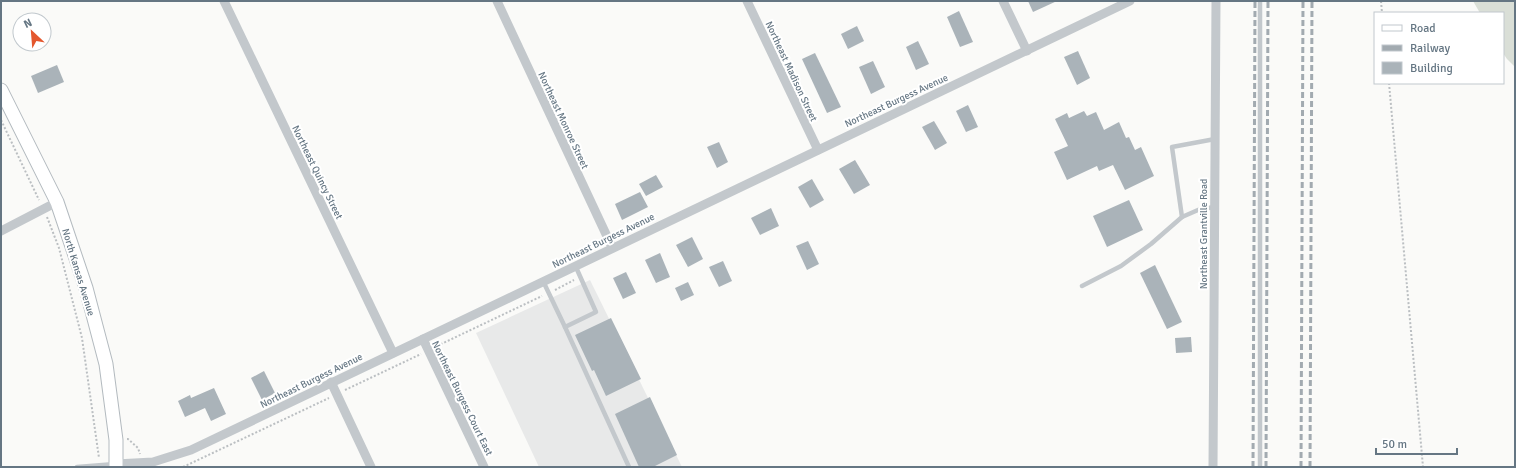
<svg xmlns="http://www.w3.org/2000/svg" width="1516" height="468" viewBox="0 0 1516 468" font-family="Signika,sans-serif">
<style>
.built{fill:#e8e9e9}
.green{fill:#dadfd7}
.building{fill:#aab3b9}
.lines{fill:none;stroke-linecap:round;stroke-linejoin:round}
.secondary-casing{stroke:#b3babf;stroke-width:15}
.path{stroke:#bbbfc2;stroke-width:2;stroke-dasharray:2 2;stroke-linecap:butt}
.service{stroke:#c3c8cc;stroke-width:4.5}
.minor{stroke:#c3c8cc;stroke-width:9}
.secondary{stroke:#fff;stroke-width:13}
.rail{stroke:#a2aab0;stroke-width:3;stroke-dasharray:6 3;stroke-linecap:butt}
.labels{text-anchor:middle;stroke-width:4;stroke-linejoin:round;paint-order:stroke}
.street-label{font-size:10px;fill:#657683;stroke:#fff}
</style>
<rect width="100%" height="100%" fill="#fafaf8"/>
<path class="built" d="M590,280l92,187h-143l-63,-134z"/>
<path class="green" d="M1473,1h42v66l-8,-8 -4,-6v-40h-23z"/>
<g class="building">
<path d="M1028,1h29l-24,11z"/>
<path d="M959,11l14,31 -13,5 -13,-30z"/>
<path d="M857,26l7,15 -16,8 -7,-15z"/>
<path d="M918,41l11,23 -13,6 -10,-23z"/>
<path d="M1078,51l12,27 -13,7 -13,-28z"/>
<path d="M815,53l26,54 -14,6 -25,-54z"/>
<path d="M873,61l12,26 -14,7 -12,-27z"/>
<path d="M57,65l7,17 -26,11 -7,-17z"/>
<path d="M968,105l10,22 -12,5 -10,-21z"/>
<path d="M1084,111l3,5 9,-4 8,18 15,-8 7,16 3,-1 6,13 6,-3 13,29 -29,14 -12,-25 -14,6 -2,-5 -30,14 -13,-28 14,-6 -13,-27 12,-6 2,5z"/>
<path d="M934,121l13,22 -12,7 -13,-23z"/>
<path d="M719,142l9,20 -11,6 -10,-21z"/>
<path d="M855,160l15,25 -16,9 -15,-25z"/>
<path d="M656,175l7,12 -17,9 -7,-12z"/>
<path d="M812,179l12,21 -14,8 -12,-21z"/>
<path d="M640,192l8,15 -26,13 -7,-16z"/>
<path d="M1129,200l14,30 -36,17 -14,-31z"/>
<path d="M771,208l8,18 -19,9 -9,-17z"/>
<path d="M692,237l11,22 -15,8 -12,-22z"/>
<path d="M808,241l11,23 -12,6 -11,-24z"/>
<path d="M660,253l10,24 -14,6 -11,-23z"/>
<path d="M723,261l9,20 -13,6 -10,-20z"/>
<path d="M1155,265l27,57 -15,7 -27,-56z"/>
<path d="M626,272l10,21 -13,6 -10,-21z"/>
<path d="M688,282l6,13 -13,6 -6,-13z"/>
<path d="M611,318l30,61 -35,17 -12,-26 -2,1 -17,-36z"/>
<path d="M1191,337l1,15 -16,1 -1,-15z"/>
<path d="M264,371l11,22 -13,7 -11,-22z"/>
<path d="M214,388l12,26 -15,7 -6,-13 -20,9 -7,-16 12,-6 1,3z"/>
<path d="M650,397l27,58 -24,12h-14l-24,-53z"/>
</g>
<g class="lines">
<g class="secondary-casing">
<path id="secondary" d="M1,90l56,112 29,86 20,76 10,76v27"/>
</g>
<g class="path">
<path d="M1381,1l1,12"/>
<path d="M1389,83l34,384"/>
<path d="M1,120l38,80"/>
<path d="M47,217l12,31 23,90 17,120"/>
<path d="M555,290l19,-10"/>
<path d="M437,346l105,-50"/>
<path d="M345,390l76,-36"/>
<path d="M127,439h1l10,9 2,6"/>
<path d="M183,467l146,-69"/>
</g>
<g class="service">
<path d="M1182,217l-10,-70 43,-8"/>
<path d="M543,281l22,46 31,-15 -21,-47"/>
<path d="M1082,286l39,-20 30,-22 31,-27 16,-7 16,-3"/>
<path d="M565,327l64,140"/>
<path d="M77,467l38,-3"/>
<path d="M1260,467v-466"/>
</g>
<g class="minor">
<path d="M224,1l169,352"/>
<path d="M497,1l115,246"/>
<path d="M747,1l71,149"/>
<path d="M1003,1l24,50"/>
<path d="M1,231l56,-29"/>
<path d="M423,339l61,128"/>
<path d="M331,382l40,85"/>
<path d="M116,464l37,-2 38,-12 939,-449"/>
<path d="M1213,467l3,-466"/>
</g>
<use href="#secondary" class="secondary"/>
<g class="rail">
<path d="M1253,467l2,-466"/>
<path d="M1266,467l2,-466"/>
<path d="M1301,467l2,-466"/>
<path d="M1310,467l2,-466"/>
</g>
</g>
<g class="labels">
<g class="street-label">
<text transform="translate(792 71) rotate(65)" y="4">Northeast Madison Street</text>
<text transform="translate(896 100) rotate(-25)" y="4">Northeast Burgess Avenue</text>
<text transform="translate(564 120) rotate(65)" y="4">Northeast Monroe Street</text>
<text transform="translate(318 172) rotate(64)" y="4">Northeast Quincy Street</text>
<text transform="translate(1203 234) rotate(-90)" y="4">Northeast Grantville Road</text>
<text transform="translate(603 240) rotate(-26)" y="4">Northeast Burgess Avenue</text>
<text transform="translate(79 272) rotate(73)" y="4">North Kansas Avenue</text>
<text transform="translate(311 380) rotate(-26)" y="4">Northeast Burgess Avenue</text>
<text transform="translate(463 398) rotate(64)" y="4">Northeast Burgess Court East</text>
</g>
</g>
<rect width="1516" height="468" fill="none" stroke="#657683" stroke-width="4"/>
<rect x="1374" y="12" width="130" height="72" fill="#ffffff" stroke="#c1c8cd"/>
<rect x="1382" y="25" width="20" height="6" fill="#ffffff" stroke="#c1c8cd"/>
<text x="1410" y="32" font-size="12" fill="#657683">Road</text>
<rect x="1382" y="45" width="20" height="6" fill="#a2aab0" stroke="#c1c8cd"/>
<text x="1410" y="52" font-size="12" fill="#657683">Railway</text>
<rect x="1382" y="62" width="20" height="12" fill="#aab3b9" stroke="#c1c8cd"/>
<text x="1410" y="72" font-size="12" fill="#657683">Building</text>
<g transform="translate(32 32) rotate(334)"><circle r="19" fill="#ffffff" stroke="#c1c8cd"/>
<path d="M0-3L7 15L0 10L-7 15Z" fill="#e4572e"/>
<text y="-6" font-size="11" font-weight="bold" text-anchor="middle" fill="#657683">N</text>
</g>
<path d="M1376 448v6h81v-6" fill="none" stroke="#657683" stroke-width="2"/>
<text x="1382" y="448" font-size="12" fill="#657683" stroke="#ffffff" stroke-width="3" paint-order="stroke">50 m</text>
</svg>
